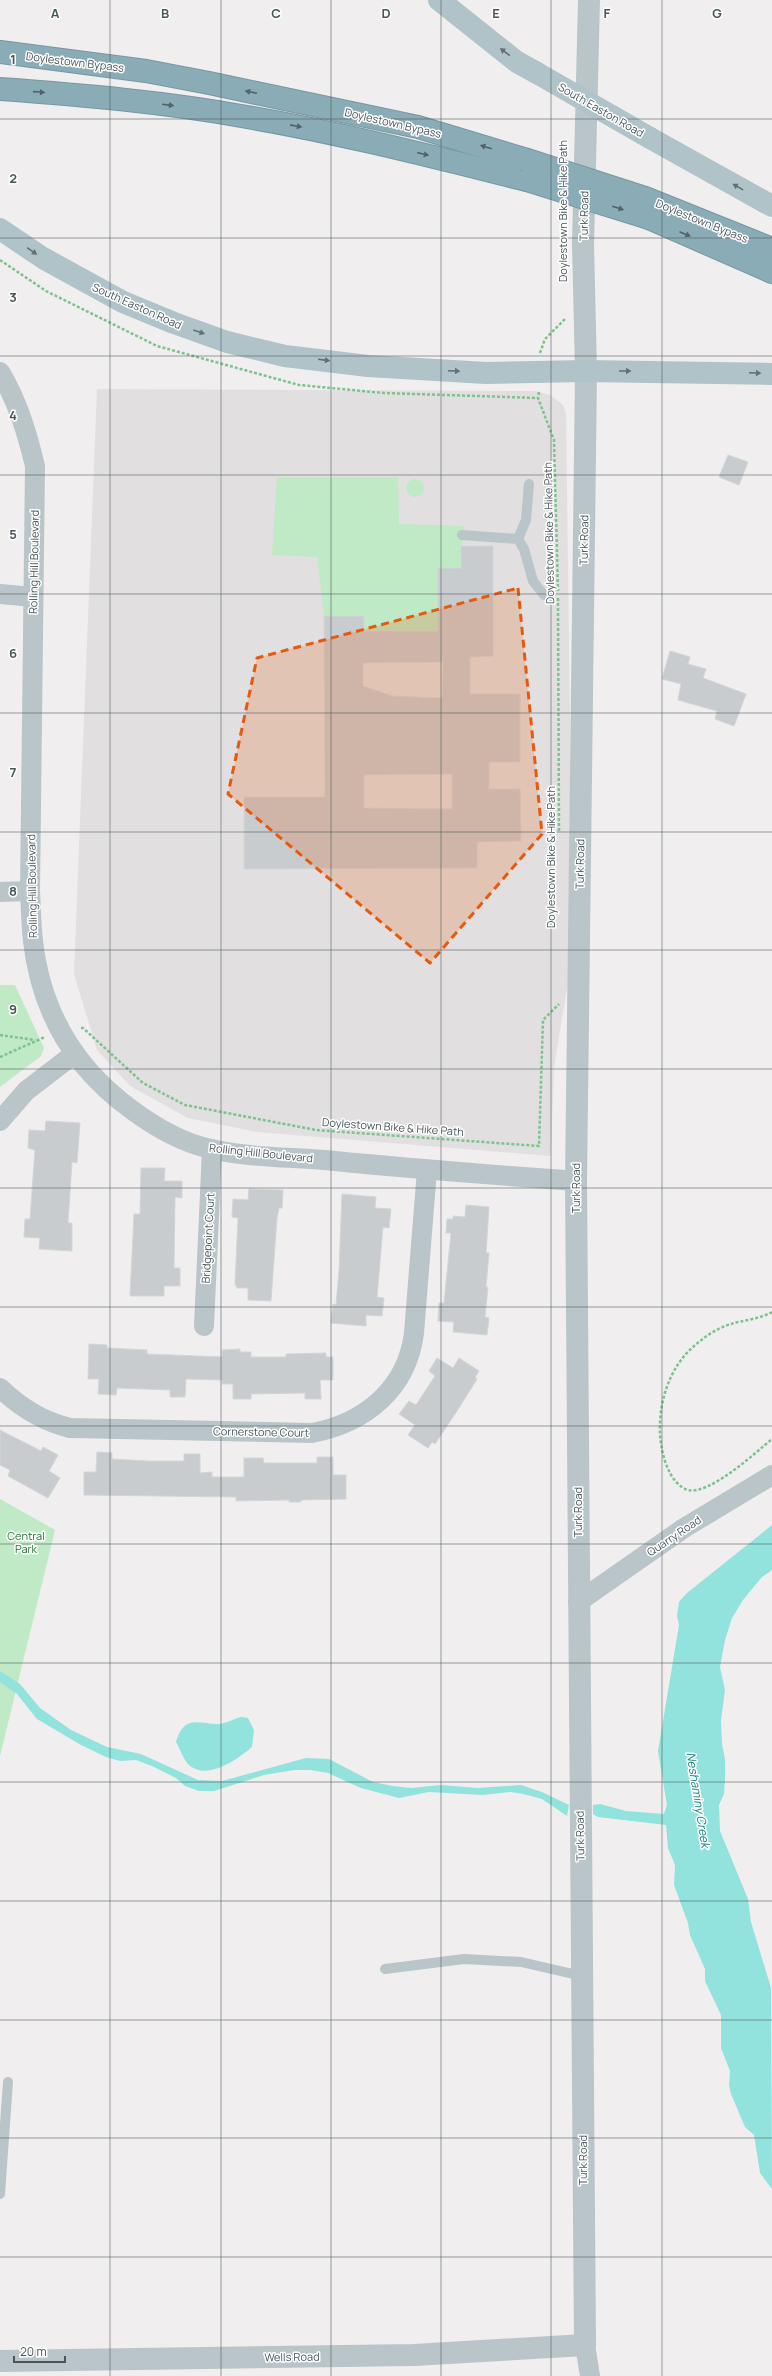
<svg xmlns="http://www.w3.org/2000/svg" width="772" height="2376" viewBox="0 0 772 2376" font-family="Manrope,sans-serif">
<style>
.education{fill:#e1dfdf}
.green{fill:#c0e9c6}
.water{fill:#92e2de}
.building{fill:#c8cccf;stroke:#d2d6d8;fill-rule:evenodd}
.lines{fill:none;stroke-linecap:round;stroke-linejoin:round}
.motorway-casing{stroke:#7697a3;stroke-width:24}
.path{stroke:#7cc38e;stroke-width:2.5;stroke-dasharray:3 2;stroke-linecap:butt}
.service{stroke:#bac5c9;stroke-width:10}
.minor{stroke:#bac5c9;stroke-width:20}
.tertiary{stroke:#bac5c9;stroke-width:22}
.primary{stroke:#b0c3c9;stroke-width:22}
.motorway{stroke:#8aacb7;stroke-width:22}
.motorway-bridge-casing{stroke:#7697a3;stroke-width:24;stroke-linecap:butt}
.primary-bridge{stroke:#b0c3c9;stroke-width:22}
.motorway-bridge{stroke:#8aacb7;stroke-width:22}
.oneway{fill:#627075}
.oneway2{fill:#526267}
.marked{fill:#e8590c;fill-opacity:0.2;stroke:#e8590c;stroke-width:3;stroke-dasharray:8 5;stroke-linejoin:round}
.grid{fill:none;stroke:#485559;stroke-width:1;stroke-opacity:0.55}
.labels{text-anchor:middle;stroke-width:3;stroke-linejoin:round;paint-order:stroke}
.street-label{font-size:11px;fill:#485559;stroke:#fff}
.park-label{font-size:11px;fill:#217235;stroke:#fff}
.water-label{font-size:12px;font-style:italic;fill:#1a847f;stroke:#fff}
.grid-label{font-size:13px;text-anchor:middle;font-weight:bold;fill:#485559;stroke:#fff;stroke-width:3;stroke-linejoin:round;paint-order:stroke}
</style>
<rect width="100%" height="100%" fill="#f0eeee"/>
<path class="education" d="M97,389l438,2 15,4 13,10 3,9 7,537 -19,117 -3,88 -294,-24 -69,-14 -58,-32 -33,-36 -23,-76z"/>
<g class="green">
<path d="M277,477h121l1,47 65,2 -3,42h-23v63h-74v-15h-40l-7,-59 -45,-2z"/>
<circle cx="415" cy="488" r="9"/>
<path d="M0,985h15l29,63 -3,8 -41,31z"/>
<path d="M0,1499l55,31 -55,226z"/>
</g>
<g class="water">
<path d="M772,1525v45l-11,8 -18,22 -11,18 -7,22 -5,27 5,23 -4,30 1,24 3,15v19l-1,16 -5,11 1,26 28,68 3,23 20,66 1,201 -12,-16 -6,-38 -9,-8 -14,-33 -2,-9 1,-14 -9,-23v-33l-16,-34v-12l-15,-34 -2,-12 -14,-38 1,-20 -7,-17 -2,-23 -68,-8 -5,-3v-9l7,-1 26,7 38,3 3,-9 -9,-54 21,-126 -2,-9 2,-14 8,-9z"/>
<path d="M0,1671l20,13 20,24 31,22 36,17 34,7 57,26 24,1 84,-23 23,1 44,23 20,4 18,2 30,-3 37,3 43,-3 21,7 27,13 -2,11 -25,-17 -19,-5 -12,-2 -28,3 -54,-3 -30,6 -38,-10 -33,-15 -18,-3h-16l-30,5 -50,16h-15l-14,-5 -9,-8 -24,-12 -16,-6 -16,1 -14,-4 -25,-12 -44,-26 -20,-25 -17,-12z"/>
<path d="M242,1717l6,1 6,12 -2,17c-14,12 -43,33 -62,19 -6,-5 -10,-17 -14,-24 8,-27 21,-19 42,-18 8,0 16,-6 24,-7z"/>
</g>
<g class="building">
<path d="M728,455l20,7 -9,23 -20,-8z"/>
<path d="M461,546h32v110l-23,1v37h50v68h-31v27h31l1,52 -44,1v26l-233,1v-72h81l-1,-181h40v15h74v-63h23zM443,662l-1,36 -49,-2 -30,-10v-23zM452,774v35l-88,-1v-33z"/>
<path d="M670,651l20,6 -2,7 18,5 -3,9 43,16 -12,32 -19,-7 2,-8 -39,-11 3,-16 -19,-5z"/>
<path d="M46,1121l34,2 -3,40 -5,-1 -4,61h4v28l-33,-2 1,-11 -16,-1 1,-18h5l5,-69 -7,-2 1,-18 16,1z"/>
<path d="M141,1168h24l-1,13h18v17l-7,-1 -1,71h6v18h-16v10h-34l4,-82h6z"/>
<path d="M249,1189l34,1 -1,18h-3l-2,10 -6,83 -23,-1v-12h-11l-2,-4 3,-66 -6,-1 1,-18 15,1z"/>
<path d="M342,1194l34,3 -1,11 16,1 -2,19 -6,-1 -6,70 7,1 -2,18 -16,-1v11l-35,-3 2,-19 3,1 3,-34z"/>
<path d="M466,1205l23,2 -3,46h3l-3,34h2l-3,30 4,1 -2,17 -34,-3 1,-10 -16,-1 1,-18h5l7,-70h-5l1,-14h6v-3l12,1z"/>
<path d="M89,1344l18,1v3l40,2v4l75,3v-7l18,-1v3h11v5h35v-3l40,-1v4h7v23h-13l1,19h-16v-6l-54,1v5h-18v-15h-11v-4l-36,-1 -1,18h-15v-7l-53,-2 -1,7 -18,-1 1,-15h-11z"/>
<path d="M437,1358l16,10 6,-10 20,13 -4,6 2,2 -20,32 -22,33 -3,-2 -4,6 -20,-13 7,-10 -16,-11 10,-13 7,4 19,-29 -6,-5z"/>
<path d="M0,1430l41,21 2,-4 15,8 -9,16 11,7 -12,20 -40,-22 2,-6 -10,-5z"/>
<path d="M97,1452l15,1v6l36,2h36v-7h16v19l12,-1v5h32v-19h19l1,5h53v-6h16v18h13v24l-45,1v2h-12v-2l-53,1v-4l-152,-2v-23h12z"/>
</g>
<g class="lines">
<g class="motorway-casing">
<g id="motorway">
<path d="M0,52l146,19 63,12 209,44 106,32"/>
<path d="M0,89c82,6 165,13 247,28 94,16 187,40 280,63"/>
<path d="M645,198l127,51"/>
<path d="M649,218l123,54"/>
</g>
</g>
<g class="path">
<path d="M0,260l46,31 111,55 142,39 85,8 154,5"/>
<path d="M540,353l5,-14 20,-20"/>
<path d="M539,392l-1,6 16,42 4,151"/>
<path d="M558,598l1,235"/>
<path d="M81,1028h2l60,55 42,22 131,25 223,16 4,-126 16,-16"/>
<path d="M0,1035l35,5"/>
<path d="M0,1057l45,-20"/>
<path d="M772,1312c-12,7 -28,8 -41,12 -14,4 -27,13 -38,23 -33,29 -42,86 -24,124 3,7 11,17 19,19 22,5 67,-37 84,-51"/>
</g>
<g class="service">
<path d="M462,535l56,4 6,10 9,32 11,14"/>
<path d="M518,539l8,-19 3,-36"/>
<path d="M385,1969l79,-10 57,3 61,14"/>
<path d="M0,2194l8,-112"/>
</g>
<g class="minor">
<path d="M0,372c18,30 27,61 35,94l-5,425c1,16 1,33 3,50 8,71 41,127 99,169 23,17 51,33 79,39 40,9 83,8 124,12 80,8 160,14 241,20"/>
<path d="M0,594l33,3"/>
<path d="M0,892l30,-1"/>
<path d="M0,1121l26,-30 48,-37"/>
<path d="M204,1326l8,-177"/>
<path d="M0,1388c21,20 42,33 70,40l242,5c53,-10 95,-44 102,-100l13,-163"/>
<path d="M578,1602l106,-74 88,-53"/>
<path d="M585,2345l5,31"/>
</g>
<path class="tertiary" d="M0,2361l414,-6 171,-10 -9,-1164 10,-810 -3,-127 6,-244"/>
<g class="primary">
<path d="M439,0l78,62 20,11"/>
<path d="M650,138l122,68"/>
<path d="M0,229l43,29 80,44 51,21 53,19 58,14 83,10 118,7 100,-2 186,3"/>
</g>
<use href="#motorway" class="motorway"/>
<g class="motorway-bridge-casing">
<g id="motorway-bridge">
<path d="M524,159l121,39"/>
<path d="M527,180l122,38"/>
</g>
</g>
<path class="primary-bridge" d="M537,73l113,65"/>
<use href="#motorway-bridge" class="motorway-bridge"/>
</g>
<defs><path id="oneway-solid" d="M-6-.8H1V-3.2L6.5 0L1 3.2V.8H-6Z"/></defs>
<g class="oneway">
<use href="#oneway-solid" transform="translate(505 52) rotate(-143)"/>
<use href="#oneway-solid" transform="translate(738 187) rotate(-151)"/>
<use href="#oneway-solid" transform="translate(32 251) rotate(34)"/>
<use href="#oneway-solid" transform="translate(199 332) rotate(19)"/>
<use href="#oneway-solid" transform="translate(324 360) rotate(7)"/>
<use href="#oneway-solid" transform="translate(454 371) rotate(3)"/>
<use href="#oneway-solid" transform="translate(625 371)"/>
<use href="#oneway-solid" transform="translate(755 373) rotate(3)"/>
</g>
<g class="oneway2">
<use href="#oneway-solid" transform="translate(39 92) rotate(4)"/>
<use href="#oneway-solid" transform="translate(251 92) rotate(-168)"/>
<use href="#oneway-solid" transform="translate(168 105) rotate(7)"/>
<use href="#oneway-solid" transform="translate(296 126) rotate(11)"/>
<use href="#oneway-solid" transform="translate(486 147) rotate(-163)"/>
<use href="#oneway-solid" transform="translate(423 154) rotate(14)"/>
<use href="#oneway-solid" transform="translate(618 208) rotate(18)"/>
<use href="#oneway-solid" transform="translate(685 234) rotate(23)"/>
</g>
<path class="marked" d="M518,588l24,246 -112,129 -202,-169 29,-136z"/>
<path class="grid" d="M110,0v2376M221,0v2376M331,0v2376M441,0v2376M551,0v2376M662,0v2376M0,119h772M0,238h772M0,356h772M0,475h772M0,594h772M0,713h772M0,832h772M0,950h772M0,1069h772M0,1188h772M0,1307h772M0,1426h772M0,1544h772M0,1663h772M0,1782h772M0,1901h772M0,2020h772M0,2138h772M0,2257h772"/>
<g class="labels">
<g class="street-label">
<text transform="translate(75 62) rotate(7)" y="4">Doylestown Bypass</text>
<text transform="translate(601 110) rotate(30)" y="4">South Easton Road</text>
<text transform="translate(393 123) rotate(13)" y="4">Doylestown Bypass</text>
<text transform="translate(563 211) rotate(-90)" y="4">Doylestown Bike &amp; Hike Path</text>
<text transform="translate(584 216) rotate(-89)" y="4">Turk Road</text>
<text transform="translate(702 221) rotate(22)" y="4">Doylestown Bypass</text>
<text transform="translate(137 306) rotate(24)" y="4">South Easton Road</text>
<text transform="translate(549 533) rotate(-91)" y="4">Doylestown Bike &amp; Hike Path</text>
<text transform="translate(584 540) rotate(-89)" y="4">Turk Road</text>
<text transform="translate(34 562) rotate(-89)" y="4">Rolling Hill Boulevard</text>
<text transform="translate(551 857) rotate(-90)" y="4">Doylestown Bike &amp; Hike Path</text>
<text transform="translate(580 864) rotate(-89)" y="4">Turk Road</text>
<text transform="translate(32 886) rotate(-91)" y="4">Rolling Hill Boulevard</text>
<text transform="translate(393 1127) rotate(4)" y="4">Doylestown Bike &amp; Hike Path</text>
<text transform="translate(261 1153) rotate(6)" y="4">Rolling Hill Boulevard</text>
<text transform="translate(576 1188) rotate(-90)" y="4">Turk Road</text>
<text transform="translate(208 1238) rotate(-87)" y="4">Bridgepoint Court</text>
<text transform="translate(261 1432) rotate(1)" y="4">Cornerstone Court</text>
<text transform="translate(578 1512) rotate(-90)" y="4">Turk Road</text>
<text transform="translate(674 1536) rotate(-34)" y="4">Quarry Road</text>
<text transform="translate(580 1836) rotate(-91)" y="4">Turk Road</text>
<text transform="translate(583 2160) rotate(-90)" y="4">Turk Road</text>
<text transform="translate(292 2357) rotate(-1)" y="4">Wells Road</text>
</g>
<g class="park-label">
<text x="26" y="1540">Central<tspan x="26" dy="13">Park</tspan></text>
</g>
<g class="water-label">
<text transform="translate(698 1800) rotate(81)" y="4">Neshaminy Creek</text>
</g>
</g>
<g class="grid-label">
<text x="55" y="18">A</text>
<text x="165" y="18">B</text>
<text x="276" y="18">C</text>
<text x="386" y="18">D</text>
<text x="496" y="18">E</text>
<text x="607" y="18">F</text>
<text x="717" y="18">G</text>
<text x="13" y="64">1</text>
<text x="13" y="183">2</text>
<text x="13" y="302">3</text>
<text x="13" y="420">4</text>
<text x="13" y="539">5</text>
<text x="13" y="658">6</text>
<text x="13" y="777">7</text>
<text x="13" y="896">8</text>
<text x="13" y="1014">9</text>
</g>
<path d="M14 2356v6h51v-6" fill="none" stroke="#485559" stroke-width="2"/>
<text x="20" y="2356" font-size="12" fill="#485559" stroke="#ffffff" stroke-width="3" paint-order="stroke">20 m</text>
</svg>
